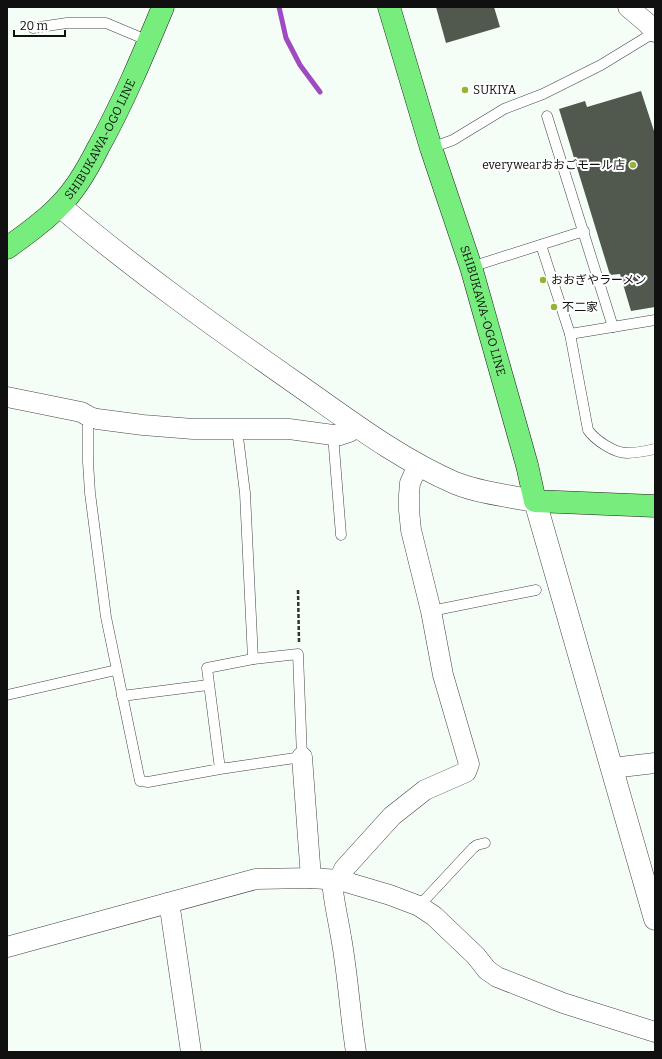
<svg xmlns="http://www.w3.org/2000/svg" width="662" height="1059" viewBox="0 0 662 1059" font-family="Bitter,'Noto Sans JP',serif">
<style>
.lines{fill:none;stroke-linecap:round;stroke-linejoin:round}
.stream{stroke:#9f4ac2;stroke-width:5}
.building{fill:#51584d}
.service-casing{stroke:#434343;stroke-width:11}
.minor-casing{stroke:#434343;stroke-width:21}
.tertiary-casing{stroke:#434343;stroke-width:23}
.primary-casing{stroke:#212121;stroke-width:23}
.path{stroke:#323232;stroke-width:2.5;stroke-dasharray:4 2;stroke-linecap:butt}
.service{stroke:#fff;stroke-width:10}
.minor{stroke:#fff;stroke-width:20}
.tertiary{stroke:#fff;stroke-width:22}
.primary{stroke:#76ed7d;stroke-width:22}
.poi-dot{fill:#94b533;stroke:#fff;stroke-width:1.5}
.labels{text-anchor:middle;stroke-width:4;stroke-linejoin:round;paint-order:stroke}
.poi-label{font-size:12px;fill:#101010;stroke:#fff;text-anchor:start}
.street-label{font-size:12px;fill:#101010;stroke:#fff}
</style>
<rect width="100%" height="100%" fill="#f5fef6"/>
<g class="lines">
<path class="stream" d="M279,7l7,31 14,27 20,27"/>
</g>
<g class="building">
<path d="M436,7h58l6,20 -54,16z"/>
<path d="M641,91l14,43v173l-24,4 -11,-37 -10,1 -51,-166 26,-8 2,6z"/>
</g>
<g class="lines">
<g class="service-casing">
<g id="service">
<path d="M33,28l34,-5h39l43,18"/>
<path d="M547,116l66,211"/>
<path d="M431,148l22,-8 51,-31 39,-15 58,-29 54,-33"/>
<path d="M541,245l29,89 18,96c7,10 26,23 39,23 9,0 19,-2 28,-4"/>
<path d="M471,267l113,-36"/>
<path d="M570,334l85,-14"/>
<path d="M90,417l-2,9v36l2,31 16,124 34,164 8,1 72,-13 82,-12 -4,-103 -45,5 -46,9 13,101"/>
<path d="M237,429l8,64 8,166"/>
<path d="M333,435l8,100"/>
<path d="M431,611l105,-21"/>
<path d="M7,695l109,-25"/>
<path d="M122,696l86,-11"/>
<path d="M419,906l54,-58 4,-3 8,-2"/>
</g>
</g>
<g class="minor-casing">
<g id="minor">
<path d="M628,7l19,16 8,9"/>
<path d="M7,397l74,15 9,5 7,2 46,6 50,4h96l44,6h7l9,-3 8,-5"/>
<path d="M302,757l9,121"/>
<path d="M612,768l43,-5"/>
<path d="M332,880c1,19 6,38 9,57 7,38 9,77 15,115"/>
<path d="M339,880l5,-11 48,-53 33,-26 41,-18 3,-8 -26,-89 -12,-64 -20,-81 -2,-20v-15l1,-12 8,-18"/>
<path d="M168,903l3,12 20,137"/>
<path d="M7,947l249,-68 55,-1 28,2 51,15 29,11 15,10 42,40 11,14 10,7 66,26 92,29"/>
</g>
</g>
<g class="tertiary-casing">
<path id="tertiary" d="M60,206c74,63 154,120 234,176 52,36 103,76 161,101 25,10 54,13 80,18l120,418"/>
</g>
<g class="primary-casing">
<g id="primary">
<path id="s1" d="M389,7l42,141 40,119 56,198 8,36 120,5"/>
<path id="s2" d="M7,248c18,-13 37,-26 52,-42 17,-16 29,-38 39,-58 25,-45 45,-93 65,-141"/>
</g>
</g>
<path class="path" d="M298,590l1,52"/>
<use href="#service" class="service"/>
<use href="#minor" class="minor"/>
<use href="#tertiary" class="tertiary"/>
<use href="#primary" class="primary"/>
</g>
<g class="poi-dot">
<circle cx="465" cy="90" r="4"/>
<circle cx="633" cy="165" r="4"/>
<circle cx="543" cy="280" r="4"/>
<circle cx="554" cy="307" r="4"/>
</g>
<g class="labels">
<g class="poi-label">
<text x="473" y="94">SUKIYA</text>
<text x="625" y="169" text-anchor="end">everywearおおごモール店</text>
<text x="551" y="284">おおぎやラーメン</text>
<text x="562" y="311">不二家</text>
</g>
<g class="street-label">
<text dy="4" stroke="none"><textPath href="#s2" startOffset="146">SHIBUKAWA-OGO LINE</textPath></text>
<text dy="4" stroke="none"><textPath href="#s1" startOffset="318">SHIBUKAWA-OGO LINE</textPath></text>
</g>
</g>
<rect width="662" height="1059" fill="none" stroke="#101010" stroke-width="16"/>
<path d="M14 30v6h51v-6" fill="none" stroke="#101010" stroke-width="2"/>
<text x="20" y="30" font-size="12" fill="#101010" stroke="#ffffff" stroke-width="3" paint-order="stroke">20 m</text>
</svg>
